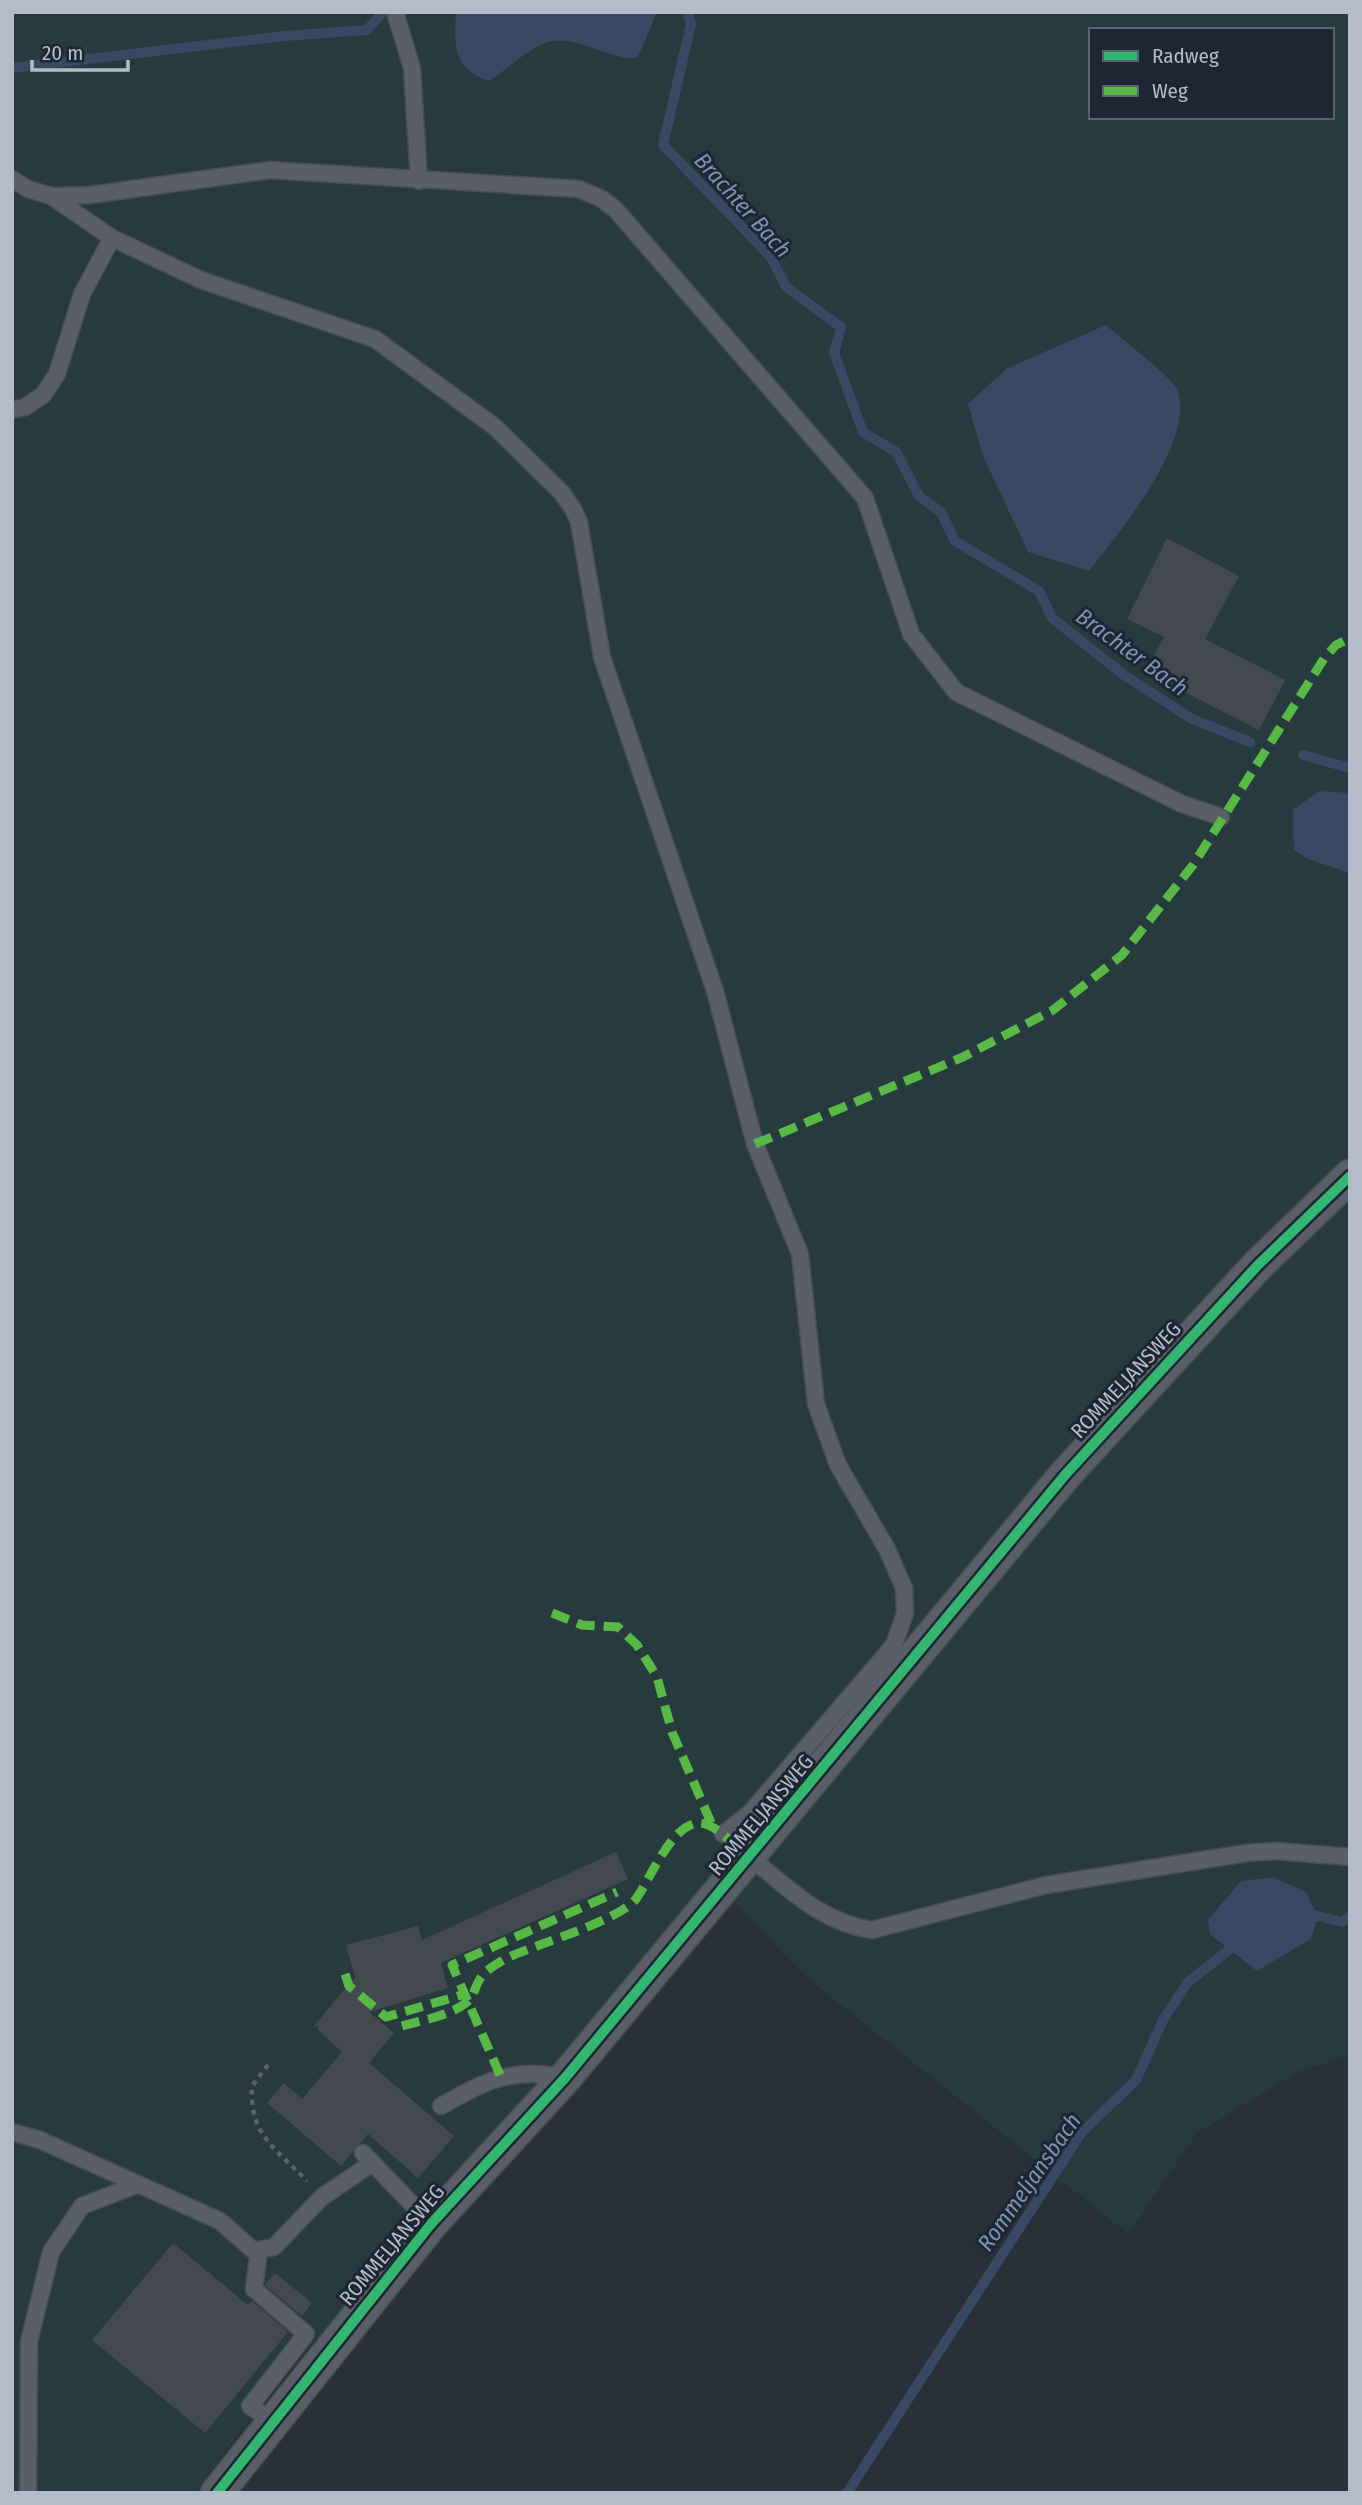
<svg xmlns="http://www.w3.org/2000/svg" width="1362" height="2505" viewBox="0 0 1362 2505" font-family="'Fira Sans Condensed',sans-serif">
<style>
.green{fill:#273a3e;fill-rule:evenodd}
.water{fill:#384963}
.lines{fill:none;stroke-linecap:round;stroke-linejoin:round}
.stream{stroke:#384963;stroke-width:10}
.building{fill:#444950}
.service-casing{stroke:#484c53;stroke-width:19}
.minor-casing{stroke:#484c53;stroke-width:35}
.path{stroke:#5d636a;stroke-width:4.5;stroke-dasharray:5 5;stroke-linecap:butt}
.service{stroke:#5a5e66;stroke-width:16}
.minor{stroke:#5a5e66;stroke-width:32}
.quiet{stroke:#58b947;stroke-width:9;stroke-dasharray:18 9;stroke-linecap:butt}
.cycleway-casing{stroke:#1d2633;stroke-width:15}
.cycleway{stroke:#33b770;stroke-width:10}
.labels{text-anchor:middle;stroke-width:6;stroke-linejoin:round;paint-order:stroke}
.street-label{font-size:21px;fill:#b4bcc9;stroke:#1d2633}
.water-label{font-size:23px;font-style:italic;fill:#7c92b1;stroke:#1d2633}
</style>
<rect width="100%" height="100%" fill="#2a3038"/>
<path class="green" d="M12,12h1338v2044l-50,15 -103,62 -69,101 -322,-257 -91,-94 -157,180 -114,124 -197,235 -52,71h-183zM1091,30h241v87h-241z"/>
<g class="water">
<path d="M456,12h201l-19,45c-24,7 -65,-27 -95,-13 -19,8 -37,26 -54,37 -36,-12 -35,-35 -33,-69z"/>
<path d="M1106,325c12,11 67,53 71,64 20,52 -58,143 -88,182l-61,-19 -45,-96 -15,-52 38,-35z"/>
<path d="M1319,791l31,2v80l-42,-14 -14,-9 -1,-40z"/>
<path d="M1273,1877l33,15 12,24 -7,23 -54,32 -47,-37 -2,-14 33,-39z"/>
</g>
<g class="lines">
<g class="stream">
<path d="M688,12l3,12 -28,121 107,111 16,31 55,40 -7,26 29,79 33,20 23,44 22,16 14,29 84,50 13,27 72,57 68,44 58,23"/>
<path d="M12,68l272,-32 83,-6 16,-18"/>
<path d="M1303,755l47,13"/>
<path d="M1306,1918l12,-2 24,6 8,-6"/>
<path d="M847,2493l235,-361 54,-52 27,-60 25,-38 51,-40"/>
</g>
</g>
<g class="building">
<path d="M1167,538l72,38 -34,63 80,41 -26,50 -114,-58 19,-35 -37,-18z"/>
<path d="M616,1852l12,27 -187,84 7,25 -79,24 25,21 -25,30 85,73 -36,42 -50,-44 -27,32 -74,-63 17,-20 18,16 40,-47 -24,-22v-5l-5,2 42,-50 -9,-32 72,-19 4,14z"/>
<path d="M173,2243l75,62 4,-4 36,31 -83,101 -113,-93z"/>
<path d="M275,2273l37,30 -10,13 -37,-31z"/>
</g>
<g class="lines">
<g class="service-casing">
<g id="service">
<path d="M395,12l17,56 7,113"/>
<path d="M12,179l16,10 23,7 39,-1 180,-25 309,19 23,10 14,11 249,288 46,136 45,58 226,112 39,13"/>
<path d="M51,196l61,42 89,42 174,59 120,88 67,66 11,16 6,13 23,135 113,334 40,153 45,110 16,150 22,61 49,84 17,39 1,25 -11,32 -144,168 -27,21"/>
<path d="M12,410l13,-3 18,-12 14,-21 25,-80 30,-56"/>
<path d="M751,1858c37,30 71,65 121,72l174,-45 201,-32 29,-2 74,6"/>
<path d="M441,2106c45,-25 71,-40 124,-28"/>
<path d="M12,2132l28,8 180,81 34,30 20,-4 48,-50 49,-33"/>
<path d="M363,2153l68,71"/>
<path d="M259,2250l-5,39 52,45 -56,72 24,16"/>
<path d="M28,2493l1,-151 22,-90 31,-46 54,-21"/>
</g>
</g>
<g class="minor-casing">
<path id="minor" d="M217,2493l214,-269 134,-146 500,-603 193,-210 92,-89"/>
</g>
<path class="path" d="M268,2065l-16,21c-3,50 25,63 55,95"/>
<use href="#service" class="service"/>
<use href="#minor" class="minor"/>
<g class="quiet">
<path d="M755,1144l208,-87 90,-47 69,-55 71,-90 132,-208 11,-12 14,-7"/>
<path d="M552,1613l30,12 36,2 19,18 20,32 15,55 40,93"/>
<path d="M345,1974l4,12 37,31 79,-23"/>
<path d="M402,2026c21,-6 48,-10 65,-24 7,-5 8,-16 13,-23 4,-8 17,-15 25,-20 28,-14 114,-38 131,-60 14,-19 35,-75 63,-76 17,0 36,24 52,35"/>
<path d="M500,2075l-48,-110 165,-73"/>
</g>
<g class="cycleway-casing">
<path id="cycleway" d="M217,2493l214,-269 134,-146 500,-603 193,-210 92,-89"/>
</g>
<use href="#cycleway" class="cycleway"/>
</g>
<g class="labels">
<g class="street-label">
<text transform="translate(1126 1380) rotate(-47)" y="7">ROMMELJANSWEG</text>
<text transform="translate(761 1815) rotate(-50)" y="7">ROMMELJANSWEG</text>
<text transform="translate(392 2245) rotate(-50)" y="7">ROMMELJANSWEG</text>
</g>
<g class="water-label">
<text transform="translate(743 205) rotate(48)" y="8">Brachter Bach</text>
<text transform="translate(1132 652) rotate(36)" y="8">Brachter Bach</text>
<text transform="translate(1029 2182) rotate(-55)" y="8">Rommeljansbach</text>
</g>
</g>
<rect width="1362" height="2505" fill="none" stroke="#b4bcc9" stroke-width="28"/>
<rect x="1089" y="28" width="245" height="91" fill="#1d2633" stroke="#59626f" stroke-width="2"/>
<rect x="1103" y="51" width="35" height="10" fill="#33b770" stroke="#59626f" stroke-width="2"/>
<text x="1152" y="63" font-size="21" fill="#b4bcc9">Radweg</text>
<rect x="1103" y="86" width="35" height="10" fill="#58b947" stroke="#59626f" stroke-width="2"/>
<text x="1152" y="98" font-size="21" fill="#b4bcc9">Weg</text>
<path d="M32 60v10h96v-10" fill="none" stroke="#b4bcc9" stroke-width="3.5"/>
<text x="42" y="60" font-size="21" fill="#b4bcc9" stroke="#1d2633" stroke-width="5" paint-order="stroke">20 m</text>
</svg>
